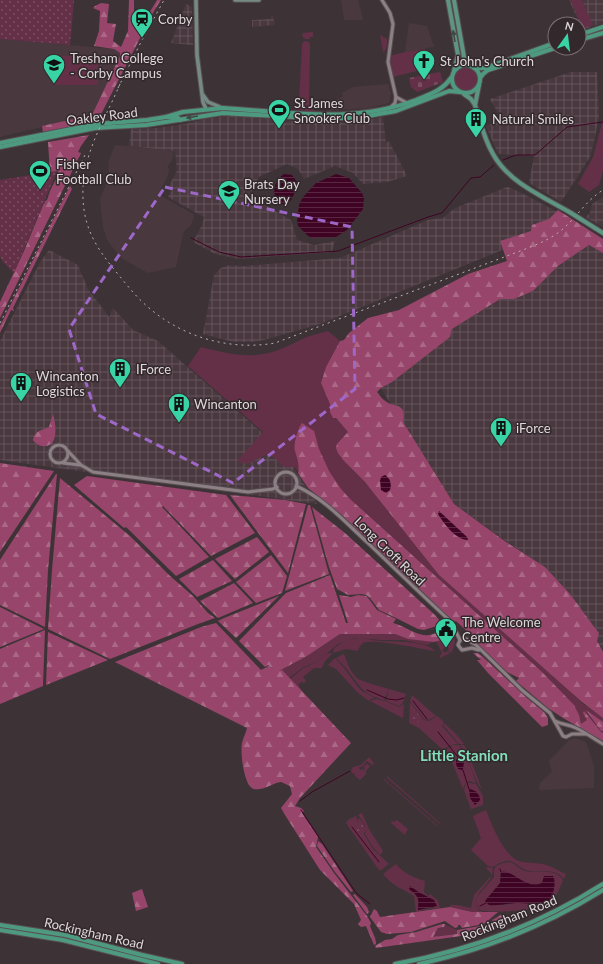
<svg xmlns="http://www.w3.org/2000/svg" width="603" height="964" viewBox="0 0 603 964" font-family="Lato,sans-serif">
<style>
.built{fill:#4a383f}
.industrial{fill:url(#industrial-grid)}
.grass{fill:#643048;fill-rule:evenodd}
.forest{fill:url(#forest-firs)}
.cemetery{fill:url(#cemetery-stones)}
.park{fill:url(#park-dots)}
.water{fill:url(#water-rules)}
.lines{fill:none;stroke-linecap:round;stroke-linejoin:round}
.stream{stroke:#3f0324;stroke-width:1}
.tertiary-casing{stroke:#584f53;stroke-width:5}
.secondary-casing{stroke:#584f53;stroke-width:5.5}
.primary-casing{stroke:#584f53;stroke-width:6}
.trunk-casing{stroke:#584f53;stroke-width:6}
.tertiary{stroke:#8d8085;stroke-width:3}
.secondary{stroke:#758a84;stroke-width:3.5}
.primary{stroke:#5e9482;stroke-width:4}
.trunk{stroke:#4e9a81;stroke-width:4}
.rail{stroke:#b7afb2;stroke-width:1;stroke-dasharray:2 4;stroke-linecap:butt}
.primary-bridge-casing{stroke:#584f53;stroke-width:6;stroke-linecap:butt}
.primary-bridge{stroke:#5e9482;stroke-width:4}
.oneway{fill:#404946}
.oneway2{fill:#3b4b46}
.marked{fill:none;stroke:#9e68c9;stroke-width:3;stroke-dasharray:8 5;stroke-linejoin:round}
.labels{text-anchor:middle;stroke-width:3;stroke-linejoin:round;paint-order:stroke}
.poi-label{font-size:13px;fill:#dfd8db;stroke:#33292c;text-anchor:start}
.street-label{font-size:13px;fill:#dfd8db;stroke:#33292c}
.quarter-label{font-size:15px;font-weight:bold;fill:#83ddbb;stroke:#33292c}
</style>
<defs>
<pattern id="industrial-grid" width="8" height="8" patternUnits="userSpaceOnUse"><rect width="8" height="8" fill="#4a383f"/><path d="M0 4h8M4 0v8" fill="none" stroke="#64545a"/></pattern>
<pattern id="forest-firs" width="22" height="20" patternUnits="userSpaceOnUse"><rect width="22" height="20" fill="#97456b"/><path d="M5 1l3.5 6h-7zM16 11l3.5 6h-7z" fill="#aa6886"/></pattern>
<pattern id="cemetery-stones" width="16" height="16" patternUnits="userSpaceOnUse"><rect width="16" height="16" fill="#643048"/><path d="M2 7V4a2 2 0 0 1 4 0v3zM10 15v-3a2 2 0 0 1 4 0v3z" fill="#7a4d62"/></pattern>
<pattern id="park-dots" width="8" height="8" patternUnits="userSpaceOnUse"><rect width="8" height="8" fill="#643048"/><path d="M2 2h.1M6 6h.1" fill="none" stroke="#7a4d62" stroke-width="1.8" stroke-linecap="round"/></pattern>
<pattern id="water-rules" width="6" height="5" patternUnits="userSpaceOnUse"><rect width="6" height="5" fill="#3f0324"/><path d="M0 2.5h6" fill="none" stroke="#5a2743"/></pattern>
</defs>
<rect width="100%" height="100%" fill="#3d3336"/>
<g class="built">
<path d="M341,0h17l5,20h-19z"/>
<path d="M409,23l18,3 7,21 -9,1v1l-20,3z"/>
<path d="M0,39l114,10 6,4v5l-28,57 -92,22z"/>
<path d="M388,84l3,9 -2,10 -21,5 -39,3v-5l6,-2 -1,-3 9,-5 -1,-3 11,-6z"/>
<path d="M115,145l59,6 -2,9 -4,6 1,5 -2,7 -9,16 35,20 1,3 -3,8 -5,4 -3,5 -7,33 -28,6 -27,-15 -14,-18 -4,-13 -3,-27 9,-24 -1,-13z"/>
<path d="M576,738l10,4 8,24v22l-55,2 1,-7 12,-11 -3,-11 20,-21z"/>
</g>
<g class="industrial">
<path d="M569,0h34v23l-21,7z"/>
<path d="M186,4l6,3 1,38 -22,-2z"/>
<path d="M271,15l2,1 2,9 -23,2v-7l19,-1z"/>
<path d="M571,72h26l2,44 -5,26 -4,15 -29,45 -32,-19 5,-27 -36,-2 -12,-28 16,-6 -12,-21z"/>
<path d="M233,116l84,7 40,-1 26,-5 3,26 3,-2 18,35 -20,6 -24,2 -10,-11 -18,-7 -31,13 -6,-10 -11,-5 -28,13 -10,19 42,24 6,20 17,5 21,-4 -3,11 -94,7 -23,-5 -22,-12 9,-17 2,-8 -36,-20 5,-9 -4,-2 8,-15 -2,-20 -46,-5 2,-17 26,-1 28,-4 24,-6z"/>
<path d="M507,187l11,4 47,25 -23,18 -222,90 -56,16 -12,2h-18l-31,-8 11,-59 7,-7 8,-3 15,1 96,-8 88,-38 15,-2 12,-10z"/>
<path d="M603,197v30l-18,-10 5,-4 2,-9z"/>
<path d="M589,245l14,8v399l-6,-11 -2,-13 -25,-34 -25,-27 -38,-25 -53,-38 -74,-117 70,-50 2,-8 48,-30h14l19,-8 25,-25z"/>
<path d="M49,250l29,15 10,24 21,28 4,-9 20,22 25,11 125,110 34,53 -317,-44v-119l39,-77z"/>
</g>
<g class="grass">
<path d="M570,0h12l11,25 -10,3z"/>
<path d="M313,32v5h-3v2h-5l-3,-3 1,-3z"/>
<path d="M380,35l7,4v6l-2,6 -2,1z"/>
<path d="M304,41l5,1 1,3 -1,60v4l5,1 1,2 -22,-3 6,-5 3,-60z"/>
<path d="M425,49l3,19 -35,9 -3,-10v-11l15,-4z"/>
<path d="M98,55v30h-44v-29z"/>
<circle cx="465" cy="79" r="12"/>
<path d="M603,120v51l-4,14 -10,7 -11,-8 15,-27z"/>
<path d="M328,331l12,10 -14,26 -5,16 9,21v8l18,20c-8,14 -17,11 -5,28l240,244 20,12v20l-12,-5 -17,-12 -103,-86 -166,-150v-6l-11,-10h-9l-16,-14 -21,11 -11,-3 26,-29 -75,-66 13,-19c23,6 48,12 71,5 12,-3 23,-10 35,-15 6,-2 14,-4 21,-6z"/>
<path d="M452,629c4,8 4,16 -1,24l-3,-3 1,-2 -3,-2 -4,5 4,2 1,-2 3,2 -10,5v-2l2,-3 -6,-12 9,-2 3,-6h2z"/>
<path d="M340,634h55l13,5 26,3 -4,1 -2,2 -24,-5h-23l-25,-2 -18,6 -20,17 -16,7 -13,10 -8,-8 26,-14z"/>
<path d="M359,638c7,0 14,3 22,3 13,1 44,-1 54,10 -12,-2 -64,-13 -72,-8 -3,2 -4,5 -5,8l-12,-2 -13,4 1,-5 11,-7z"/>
<path d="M331,653l1,1 -7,7 -3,7h-8l-11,9 3,4 -2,2 -3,-1 -2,2v3l2,2 -1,1 -10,-11 12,-10 16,-8 8,-7z"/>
<path d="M344,654c3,8 7,20 14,25 6,3 24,8 31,10l-5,11c-23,-6 -25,-16 -39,-33 -3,-3 -6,-6 -9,-9z"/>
<path d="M335,658l9,10 14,19 5,5h-6l-21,-23 -8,-4z"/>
<path d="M389,689l17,5c-2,5 -2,10 -7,12l-13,-5z"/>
<path d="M359,692h5l11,6 -4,1 -2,2 -11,-8z"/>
<path d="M412,695l24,21 -8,4 -4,-1 -14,-18z"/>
<path d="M376,699l9,2 14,6 5,-3 -1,14 -33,-17z"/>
<path d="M410,702l14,18 5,1 8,-5 7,6 -2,4 16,18c-6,0 -11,2 -14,7l-25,-23 -10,-5z"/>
<path d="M444,723l11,10 9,11h-5l-16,-19z"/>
<path d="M453,745h6l9,15 8,23 -7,-2 -4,3 -2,5 -13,-32 -5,-5 1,-2z"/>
<path d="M460,745h4l4,8 14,37c-11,-15 -11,-30 -22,-45z"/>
<path d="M369,757l5,6 -2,2 -5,-4 -5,6h-3l1,3 3,-1 2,2 -1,-5 3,-2 3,2 -4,5v3l-6,6 -5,-4 -1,-3h-2l-1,-3 2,-3 8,-2z"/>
<path d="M387,776l1,1 53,47h-1l-53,-46z"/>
<path d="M384,779l54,47v1l-54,-47z"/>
<path d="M466,783h4l6,1 7,12v9l-12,4 -7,-19zM471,789l5,3 3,9 -4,4 -5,-7z"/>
<path d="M486,810c6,15 17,45 33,51 9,3 19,1 27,4 8,2 13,7 20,9l-2,5c-9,-12 -23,-6 -35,-8 -9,-2 -13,-9 -19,-10 -6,-1 -12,3 -17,6l-5,-1 -17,-16 10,-12 -8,-22z"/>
<path d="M362,813l7,16 14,22 -3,4 -7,-8 -8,-13c2,-8 -2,-13 -7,-19z"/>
<path d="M356,816l2,7v-5l4,3 4,8 -2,5 9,15 16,15 -8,6h-2l-33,-47 2,-3z"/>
<path d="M397,820l12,10h-2l-2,5 -14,-12 1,-2 2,1z"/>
<path d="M509,862c6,1 10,7 16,9 13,3 30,-4 38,9 -3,7 -7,19 -14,24 -9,6 -58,10 -68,6 -3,-1 -4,-4 -6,-7l2,-6 17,-20v-7l2,-4 7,-3zM506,872c10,6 23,16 36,11l2,-7h6l-16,29 -8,-2h-10l-13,2 -16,-7c7,-7 16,-13 13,-24z"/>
<path d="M396,864c7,9 18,14 29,17l-1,11 4,4 2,-2 8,7 2,7 -17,2 -7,2 -2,-16c-12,-8 -21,-9 -31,-22zM413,892l10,2 11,6v8l-16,2c0,-10 2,-10 -5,-18z"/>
<path d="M488,867l5,1c-1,17 -16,21 -18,35l3,6 5,3h-11l-22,-5 1,-2h7l13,3 3,-13 17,-19v-3l-5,-5z"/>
<path d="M444,924l13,6v4l-24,3 4,-8 6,-2z"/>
</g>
<g class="forest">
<path d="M129,0h5v27l5,3 18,-30h4l-7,11 -57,111 -54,10 -1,-6 50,-11 28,-59v-3l-6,-4 -20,-3 5,-15 1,-20 -7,-3 2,-2 6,-3 8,1 -2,19 9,1 -3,17 8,6 7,-16z"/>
<path d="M89,135l-8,11 -3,6 3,1 -81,165v-16l24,-51 20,-48 3,1 -3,-2 3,-2 3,-9 9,-18 -2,-2 -7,2 -2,-31z"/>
<path d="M70,186l2,3 -59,119 1,3 -3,-1 -11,23v-7z"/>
<path d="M558,210l45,29v14l-14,-8 -31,21 -25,25 -19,8h-14l-48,30 -2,8 -58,45 -11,6 -4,4c2,2 4,6 7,8 10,9 23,1 19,22l51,82 52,38 39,25 25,27 25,34 4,5 -2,8 6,11v66l-21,-16 -143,-127 -74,-93 -22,-22 -5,-7 -2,-5 1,-4 11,-12 -12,-14h-3l-3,-6v-8l-9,-21 5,-16 14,-26 4,-1 5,-7 19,-15 31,-8 69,-36 39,-13 -7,-20 31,-10 1,-6 17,-6z"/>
<path d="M53,414c3,10 6,33 -9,32 -5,0 -8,-2 -11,-6 2,-10 8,-9 16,-13z"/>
<path d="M302,423l12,8 5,18 10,22 12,18 9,10 192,173 32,33 5,10 2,9 6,-4 -4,-7 1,-2 17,21 2,1v8l-40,-23 -15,-10 -32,-27 3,-3 -12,-6 -37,-34 1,-3 -15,-14 -2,1 -112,-107 -34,-27 -10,-15c2,-8 -1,-15 -3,-22 -2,-6 3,-23 7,-28z"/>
<path d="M0,463l54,8 -54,81z"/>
<path d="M56,474h1l-9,96 -3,57 -45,-22v-45z"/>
<path d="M87,476l139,19 29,38 -44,23 -48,-50 -1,1 47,50 -33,19 -50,-49 -2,1 -50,-43z"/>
<path d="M60,478l70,58 39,39 24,21 15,17 7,5 -17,6 -88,35 -62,-30 4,-59z"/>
<path d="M230,495l55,5 21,4 -18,69z"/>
<path d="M308,505h2l19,69 -44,17z"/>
<path d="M312,507l33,26 90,82 6,7 -1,3 -16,5 -6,-1 -28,-14 -11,-5 -9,-12 -4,-3 -5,-1 -13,1 -11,-6 -8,-22z"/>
<path d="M257,537l12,15 -34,27 -20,-20z"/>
<path d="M271,555l16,21 -5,17 -26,10 -20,-21z"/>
<path d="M213,560l19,21 -35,16 -18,-18z"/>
<path d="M330,575l16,48h2l-9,-28 12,2 7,-2 8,1 3,3 8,11 19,9 -3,4c12,3 25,14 36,12 6,-1 11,-4 16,-5l3,3 -3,6 -11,3 -26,-3 -13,-5h-55l-33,22 -28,15 3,-1 69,73 -51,55 -5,8 6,2 3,3 -2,2 16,24 -2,10 18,26 33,43 4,7 -1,3c2,6 6,11 6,18l-2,1 -8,-19 -5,1 -3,-3 3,-4 -7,-16 -34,-34 -35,-55 -4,-7 11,-14 -2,-8 -9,-4c-9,1 -17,9 -27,7 -10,-2 -14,-37 -12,-46 1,-5 4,-10 5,-15l-132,-66 86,-35 15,-4 45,47 8,-4 7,5 -8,-6 -3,2 -26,-26 47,-48z"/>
<path d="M234,583l19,20 -35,15 -18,-17z"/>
<path d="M279,596l-43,42 -18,-17 6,-3z"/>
<path d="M0,607l44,22 -44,18z"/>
<path d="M45,630l-2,56 -43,18v-55z"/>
<path d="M48,632l60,28 -62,25z"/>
<path d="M473,653h4l5,3 45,42 17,14 4,6v7l-6,2 -54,-54 -11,-13h4z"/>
<path d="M586,710l17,12v9h-2z"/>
<path d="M318,841l4,3 31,47 -2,1 -16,-20 -18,-26z"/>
<path d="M142,889l6,18 -12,4 -4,-18z"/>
<path d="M355,894l12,13 2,5 -2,2 -14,-19z"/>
<path d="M450,907l22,5h26l-14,12 -22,4 -2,-3h-2v2l-3,1 -10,-7 -34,11 -24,2 -6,-2 -11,-15 4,-8 3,2 3,6z"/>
<path d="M501,915l3,1 3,4h-10l-4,3 -1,-3z"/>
<path d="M503,922l1,2 -15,8 -113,16 -1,-2 10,-6 7,-1 6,-4 18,-3 26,-8h3l-1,3 -6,1 -5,9 24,-3v-4z"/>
</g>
<path class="cemetery" d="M440,72l3,10 -26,10 -6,-5 -2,-9z"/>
<g class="park">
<path d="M0,0h74l-4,45 -70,-6z"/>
<path d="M57,171l-43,102 -11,-11 -3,-6v-76z"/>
<path d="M413,710l7,6v6l-6,-1 -2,-2v-7z"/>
<circle cx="360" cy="828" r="4.5"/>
</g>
<g class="water">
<path d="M284,174l8,1 5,7c-1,6 -3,16 -8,20 -13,10 -23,-16 -5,-28z"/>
<path d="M336,174l13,4 13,15 2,5 -1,11 -16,21 -11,7 -23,1 -5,-2 -10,-10 -1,-5 2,-16 4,-8 13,-14z"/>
<path d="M385,475c5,3 7,9 5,15l-4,3 -5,-3 -1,-9 1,-4z"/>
<path d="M439,511l28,26 1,3c-12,0 -24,-16 -30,-26z"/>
<path d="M459,758l3,1 2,3 -1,7 -1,1 -4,-1 -2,-5v-4z"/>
<path d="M469,789c6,1 11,5 11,11l-5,5 -5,-7z"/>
<path d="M501,872c14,-2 24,18 41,11l2,-7h9c2,4 2,8 1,12 -3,23 -22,14 -37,15 -10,0 -19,3 -28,2l-4,-4 15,-18z"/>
<path d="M410,886l10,7 14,7 3,6 -19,4c1,-13 1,-13 -9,-21z"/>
</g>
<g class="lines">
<g class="stream">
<path d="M503,160l13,-5h19l32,-28 36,-5"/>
<path d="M191,238l28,14 22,5 97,-6 90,-34 14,-4 29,-35 9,-1 14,-12"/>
<path d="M367,690l21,9 9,1 7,-2"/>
<path d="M413,701l14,18"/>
<path d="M438,732l20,25"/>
<path d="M463,770l6,19"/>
<path d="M300,801l12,-9 38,-21"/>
<path d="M301,810l51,77 5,7 13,10"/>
<path d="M352,827l27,35"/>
<path d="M500,869l1,3"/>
<path d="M480,906l6,-3"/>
</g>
<g class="tertiary-casing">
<g id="tertiary">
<path d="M382,0l8,13 3,11 -5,38 8,35 -1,6 -5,5"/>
<path d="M396,97l11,6"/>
<circle cx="59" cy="454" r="9"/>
<path d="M68,451l13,14 12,7 155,20 25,-3 4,-2"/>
<path d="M63,463l17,2"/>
<circle cx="286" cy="483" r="11"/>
<path d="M296,486c28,12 50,37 72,57 27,26 53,51 80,76l6,9 6,12"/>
<path d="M460,640l6,-1 10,6 47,46 27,22 13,23 3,1 6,-3h14"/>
<path d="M460,640l-2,5 4,5 10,-2 7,2"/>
<path d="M555,721c7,4 13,3 21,7 9,4 18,11 27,16"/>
</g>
</g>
<g class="secondary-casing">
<g id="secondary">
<path d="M196,0l1,55 6,47 3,7"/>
<path d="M235,0h24"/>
<path d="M203,95l5,7 12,5"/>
</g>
</g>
<g class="primary-casing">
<g id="primary">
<path d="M448,0l10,55 -4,16"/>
<path d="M454,0l10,57 6,9"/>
<path d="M464,94l7,5 4,6c5,16 9,34 18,49 16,29 51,43 78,59"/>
<path d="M475,105l4,-20"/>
<path d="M579,218l24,15"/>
</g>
</g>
<g class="trunk-casing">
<g id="trunk">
<path d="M579,35l24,-8"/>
<path d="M579,40l24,-7"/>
<circle cx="466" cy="79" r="14"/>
<path d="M474,68h11l70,-25"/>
<path d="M480,78l3,-4 5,-4 67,-22"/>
<path d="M166,117h11l3,3"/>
<path d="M0,143l97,-19 50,-4 19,-3 17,-5 40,-4c66,4 129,16 193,-8 14,-6 26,-9 35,-22"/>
<path d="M0,147l95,-19 51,-3 77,-12 88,5h45l40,-7 53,-20 11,1"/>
<path d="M0,925l65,10 77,20 40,9"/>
<path d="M0,930l63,10 95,24"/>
<path d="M395,964c73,-13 145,-40 208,-80"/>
<path d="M419,964c65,-14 128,-39 184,-74"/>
</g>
</g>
<use href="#tertiary" class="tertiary"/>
<use href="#secondary" class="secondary"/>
<use href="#primary" class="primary"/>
<use href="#trunk" class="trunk"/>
<g class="rail">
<path d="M120,84c-16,38 -39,71 -37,114 1,32 15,52 34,75 10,12 19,24 31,34 34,30 82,44 127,36l232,-87c20,-8 42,-14 58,-29 14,-13 22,-27 38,-37"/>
<path d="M118,88l24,-48 22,-40"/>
<path d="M0,323l85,-168"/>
</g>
<g class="primary-bridge-casing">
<path id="primary-bridge" d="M571,213l8,5"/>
</g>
<use href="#primary-bridge" class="primary-bridge"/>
</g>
<defs><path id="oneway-solid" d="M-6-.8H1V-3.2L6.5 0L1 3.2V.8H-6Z"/></defs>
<use class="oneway" href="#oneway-solid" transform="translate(454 36) rotate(-100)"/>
<use class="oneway2" href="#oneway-solid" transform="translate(192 117) rotate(170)"/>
<path class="marked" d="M165,187l187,40 3,162 -122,94 -137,-69 -27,-85z"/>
<defs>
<g id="station-pin" transform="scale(1.15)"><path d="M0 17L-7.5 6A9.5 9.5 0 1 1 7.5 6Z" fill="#39d4a5" stroke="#33292c"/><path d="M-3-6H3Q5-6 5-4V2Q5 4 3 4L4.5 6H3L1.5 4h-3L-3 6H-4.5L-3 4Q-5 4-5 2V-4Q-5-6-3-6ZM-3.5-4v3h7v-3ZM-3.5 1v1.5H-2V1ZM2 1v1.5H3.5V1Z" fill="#111"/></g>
<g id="church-pin" transform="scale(1.15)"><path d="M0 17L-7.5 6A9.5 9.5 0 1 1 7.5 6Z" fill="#39d4a5" stroke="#33292c"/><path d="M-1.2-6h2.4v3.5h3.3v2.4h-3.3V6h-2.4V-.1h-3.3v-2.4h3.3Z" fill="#111"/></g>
<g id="university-pin" transform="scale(1.15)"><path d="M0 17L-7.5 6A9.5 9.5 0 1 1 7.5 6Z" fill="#39d4a5" stroke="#33292c"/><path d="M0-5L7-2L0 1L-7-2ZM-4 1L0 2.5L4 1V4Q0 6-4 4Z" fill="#111"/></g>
<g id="stadium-pin" transform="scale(1.15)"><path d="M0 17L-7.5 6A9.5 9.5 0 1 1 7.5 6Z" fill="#39d4a5" stroke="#33292c"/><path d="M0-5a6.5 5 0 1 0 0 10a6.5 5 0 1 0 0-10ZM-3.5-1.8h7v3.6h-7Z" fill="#111"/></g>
<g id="building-pin" transform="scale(1.15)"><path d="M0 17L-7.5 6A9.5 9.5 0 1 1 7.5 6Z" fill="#39d4a5" stroke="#33292c"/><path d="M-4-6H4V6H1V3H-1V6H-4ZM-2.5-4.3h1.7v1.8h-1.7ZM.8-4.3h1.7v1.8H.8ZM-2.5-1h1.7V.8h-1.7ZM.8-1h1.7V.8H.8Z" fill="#111"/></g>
<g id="school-pin" transform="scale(1.15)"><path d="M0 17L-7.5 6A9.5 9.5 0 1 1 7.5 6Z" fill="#39d4a5" stroke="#33292c"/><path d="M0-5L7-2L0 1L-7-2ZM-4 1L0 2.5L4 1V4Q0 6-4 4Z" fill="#111"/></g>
<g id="civic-pin" transform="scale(1.15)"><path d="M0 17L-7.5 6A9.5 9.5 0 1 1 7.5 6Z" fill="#39d4a5" stroke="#33292c"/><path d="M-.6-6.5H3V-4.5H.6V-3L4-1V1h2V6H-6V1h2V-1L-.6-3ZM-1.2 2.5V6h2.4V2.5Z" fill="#111"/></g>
</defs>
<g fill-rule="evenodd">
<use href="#station-pin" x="142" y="19"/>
<use href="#church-pin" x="424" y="61"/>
<use href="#university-pin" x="54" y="65"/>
<use href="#stadium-pin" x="279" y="110"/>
<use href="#building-pin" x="476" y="119"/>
<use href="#stadium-pin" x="40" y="171"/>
<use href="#school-pin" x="229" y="191"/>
<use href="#building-pin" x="120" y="369"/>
<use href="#building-pin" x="21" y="383"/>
<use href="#building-pin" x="179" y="404"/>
<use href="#building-pin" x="501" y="428"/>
<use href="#civic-pin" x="446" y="629"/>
</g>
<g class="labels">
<g class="poi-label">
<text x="158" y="24">Corby</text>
<text x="70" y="63">Tresham College<tspan x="70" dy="15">- Corby Campus</tspan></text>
<text x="440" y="66">St John's Church</text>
<text x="294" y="108">St James<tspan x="294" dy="15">Snooker Club</tspan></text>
<text x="492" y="124">Natural Smiles</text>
<text x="56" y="169">Fisher<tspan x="56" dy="15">Football Club</tspan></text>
<text x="244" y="189">Brats Day<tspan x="244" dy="15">Nursery</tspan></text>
<text x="136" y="374">IForce</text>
<text x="36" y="381">Wincanton<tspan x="36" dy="15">Logistics</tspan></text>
<text x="194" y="409">Wincanton</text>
<text x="516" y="433">iForce</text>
<text x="462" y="627">The Welcome<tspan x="462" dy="15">Centre</tspan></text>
</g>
<g class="street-label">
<text transform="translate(102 116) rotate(-7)" y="5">Oakley Road</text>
<text transform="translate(390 551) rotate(44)" y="5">Long Croft Road</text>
<text transform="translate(509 918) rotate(-22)" y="5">Rockingham Road</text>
<text transform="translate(94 933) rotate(13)" y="5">Rockingham Road</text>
</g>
<g class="quarter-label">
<text x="464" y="761">Little Stanion</text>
</g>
</g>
<g transform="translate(567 36) rotate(14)"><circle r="19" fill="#33292c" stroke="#786f72"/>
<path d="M0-3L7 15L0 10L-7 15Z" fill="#39d4a5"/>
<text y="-6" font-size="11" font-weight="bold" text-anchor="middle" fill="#dfd8db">N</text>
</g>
</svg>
